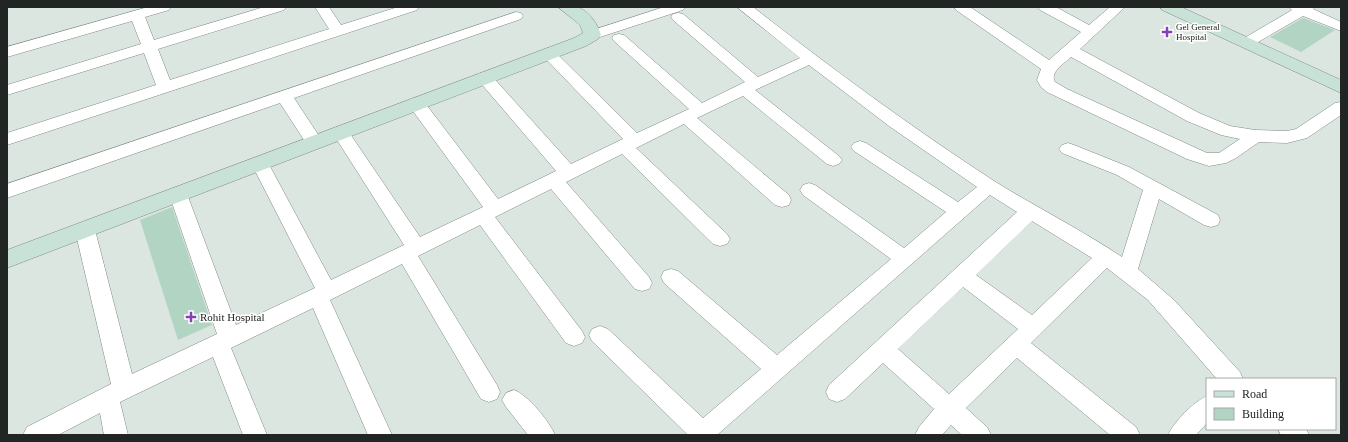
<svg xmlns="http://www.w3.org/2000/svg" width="1348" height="442" viewBox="0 0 1348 442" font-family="'Times New Roman',serif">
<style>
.building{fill:#b2d4c3}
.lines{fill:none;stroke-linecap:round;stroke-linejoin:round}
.street-casing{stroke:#818a85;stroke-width:1}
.secondary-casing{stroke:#818a85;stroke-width:1}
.street{fill:#fff;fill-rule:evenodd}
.secondary{fill:#c8e2d7;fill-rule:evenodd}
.poi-dot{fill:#8440b4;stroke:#fff;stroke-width:1.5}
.labels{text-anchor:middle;stroke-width:3;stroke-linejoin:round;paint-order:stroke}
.far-poi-label{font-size:9px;fill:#212523;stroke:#fff;text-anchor:start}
.poi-label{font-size:11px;fill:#212523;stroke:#fff;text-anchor:start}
</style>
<rect width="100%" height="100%" fill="#dce6e0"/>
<g class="building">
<path d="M1303,18l32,12 -34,22 -31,-15z"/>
<path d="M172,207l40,118 -34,15 -38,-120z"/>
</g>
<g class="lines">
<g class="street-casing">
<g id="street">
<path d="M148,7h23l-2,3 -24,7 9,23 110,-33h22l-2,3 -126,39 12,31 159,-51 -14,-22h14l12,18 57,-18h21l-2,3 -410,135v-12l149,-48 -12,-32 -137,42v-10l134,-41 -9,-23 -125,36v-10z"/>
<path d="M664,7h21l-2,3 -86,28 -5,1 -5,-1 -2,-3 2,-3z"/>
<path d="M737,7h16c78,61 158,120 241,174 42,26 86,48 128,76l21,-67 -26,-15 -55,-22 -3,-4 3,-4 6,-2 6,2 55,22 89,48 2,5 -2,5 -7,2 -7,-2 -45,-26 -21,70 36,31 66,72 3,7h-26l-69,-79 -41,-32 -76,75 105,84 4,8h-30l-93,-77 -51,50 21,19 4,8h-29l-11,-10 -9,10h-27l4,-8 15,-18 -51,-46 -38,36 -8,3 -8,-3 -3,-7 3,-7 188,-173 -27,-17 -273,240h-29l-96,-94 -3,-6 3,-6 8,-3 8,3 95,89 58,-49 -97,-86 -3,-6 3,-6 7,-2 7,2 99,84 114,-96 -88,-64 -3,-5 3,-5 6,-2 6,2 89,63 42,-36 -92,-61 -3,-4 3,-4 6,-2 6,2 92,59 19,-15 -88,-61 -80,-61 -54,25 84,66 3,4 -3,4 -6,2 -6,-2 -84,-68 -46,22 92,77 2,5 -2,5 -7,2 -7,-2 -91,-81 -48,24 91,86 3,5 -3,5 -7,2 -7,-2 -91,-90 -56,28 83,95 3,6 -3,6 -7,2 -7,-2 -84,-100 -56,28 87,114 3,6 -3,6 -8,3 -8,-3 -86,-118 -62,31 79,129 3,7 -3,7 -8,3 -8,-3 -79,-135 -72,36 62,135h-24l-55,-127 -82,40 36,87h-24l-30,-78 -93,45 8,33h-24l-4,-22 -42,22h-35l4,-8 84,-43 -36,-154 3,-5 7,-2 7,2 3,5 37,144 85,-40 -48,-140 2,-5 7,-2 7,2 2,5 49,131 79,-37 -64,-125 3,-4 6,-2 6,2 65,121 73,-35 -72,-113 2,-4 6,-2 6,2 74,109 63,-30 -73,-100 -2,-4 2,-4 6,-1 6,1 76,100 58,-28 -78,-91 -2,-3 2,-3 6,-2 6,2 81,90 52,-25 -80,-83 -3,-3 3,-3 5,-2 5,2 84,83 52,-24 -75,-68 -2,-3 2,-3 5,-1 5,1 78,68 43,-21 -72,-62 -2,-3 2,-3 5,-1 5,1 75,63 42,-19zM1032,221l60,37 -60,57 -56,-40zM963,287l55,42 -69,65 -51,-45z"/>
<path d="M954,7h16l79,53 32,-28 -41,-22 -2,-3h18l33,18 21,-18h15l-45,42 119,64 31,13 25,4 32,1 9,-2 39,-26 6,-1v13l-34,23 -20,5 -28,-1 -23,16 -10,5 -17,3 -22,-7 -140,-67 -6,-5 -4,-7 4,-11 -85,-59zM1071,57l116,64 34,14 19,4 -21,14h-12l-140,-64 -12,-7c-6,-10 10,-19 16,-25z"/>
<path d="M1289,7h26l-2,2 28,13v9l-38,-15 -52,30 -5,1 -5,-1 -2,-3 2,-3 51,-30z"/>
<path d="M516,12l5,1 2,3 -2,3 -227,79 29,44 -3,4 -6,2 -6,-2 -28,-43 -273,95v-14z"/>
<path d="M514,390c14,5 35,31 41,45h-27l-22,-28 -4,-7 4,-7z"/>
<path d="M1207,396v27l-11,12h-28c6,-13 25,-33 39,-39z"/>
<path d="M1278,429h28l3,6h-28z"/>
</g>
</g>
<g class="secondary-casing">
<g id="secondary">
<path d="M558,7c5,0 13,-1 19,0 11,3 21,17 24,28l-3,4 -12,7 -579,222v-18l567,-212 9,-5 -3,-8z"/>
<path d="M1160,7h21l160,73v13l-179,-83z"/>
</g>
</g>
<use href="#street" class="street"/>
<use href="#secondary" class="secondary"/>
</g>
<g class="poi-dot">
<path d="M1165 26h4v4h4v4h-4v4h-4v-4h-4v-4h4z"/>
<path d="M189 311h4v4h4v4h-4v4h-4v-4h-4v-4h4z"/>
</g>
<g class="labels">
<g class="far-poi-label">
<text x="1176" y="30">Gel General<tspan x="1176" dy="10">Hospital</tspan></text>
</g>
<g class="poi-label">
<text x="200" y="321">Rohit Hospital</text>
</g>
</g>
<rect width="1348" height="442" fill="none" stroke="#212523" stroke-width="16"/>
<rect x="1206" y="378" width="130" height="52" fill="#ffffff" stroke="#a6a8a7"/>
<rect x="1214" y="391" width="20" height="6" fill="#c8e2d7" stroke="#a6a8a7"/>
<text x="1242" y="398" font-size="12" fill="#212523">Road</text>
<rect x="1214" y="408" width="20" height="12" fill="#b2d4c3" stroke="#a6a8a7"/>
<text x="1242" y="418" font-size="12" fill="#212523">Building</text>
</svg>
